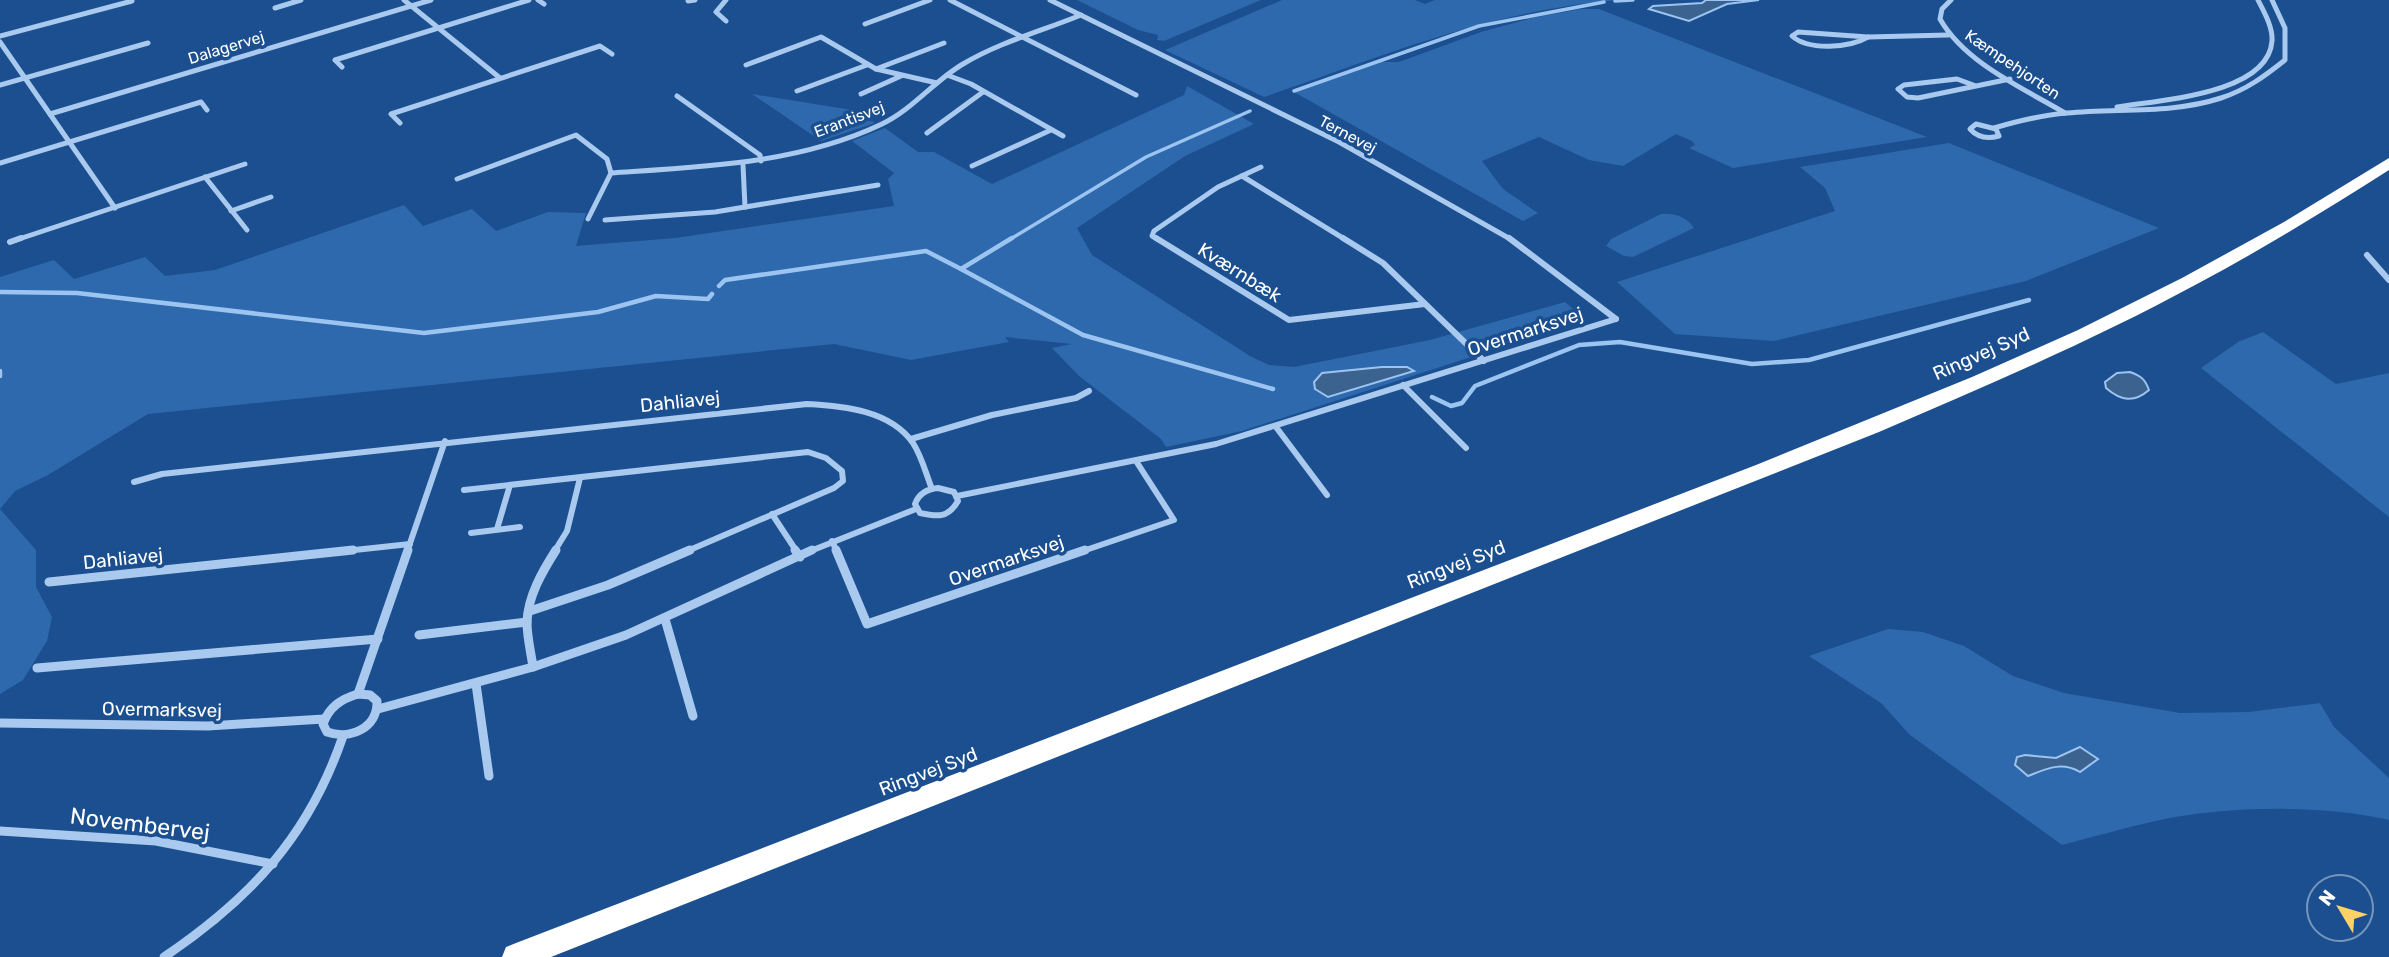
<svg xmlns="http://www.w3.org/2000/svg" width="2389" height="957" viewBox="0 0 2389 957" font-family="Rubik,sans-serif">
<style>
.green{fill:#2e69ad}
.water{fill:#3c6290;stroke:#9cc4f0;stroke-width:2}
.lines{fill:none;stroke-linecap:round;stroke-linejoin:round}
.stream-far1{stroke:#9cc4f0;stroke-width:3.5}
.stream{stroke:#9cc4f0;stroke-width:4.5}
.street-far2{stroke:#a9c9ee;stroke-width:5}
.street-far1{stroke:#a9c9ee;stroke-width:6}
.street{stroke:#a9c9ee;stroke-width:9}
.highway{fill:#fff;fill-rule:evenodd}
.labels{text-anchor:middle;stroke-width:7;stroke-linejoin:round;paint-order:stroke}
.far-street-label{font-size:16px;fill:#fff;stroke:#1b4f8f}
.street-label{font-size:19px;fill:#fff;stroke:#1b4f8f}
.near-street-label{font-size:23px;fill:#fff;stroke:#1b4f8f}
</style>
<rect width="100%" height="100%" fill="#1b4f8f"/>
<g class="green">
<path d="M1077,0h184l-97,41 -7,-1 1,-5 -20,-5z"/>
<path d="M1282,0h133l10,4 10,-4h183c-126,10 -236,56 -354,97l-99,-47z"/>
<path d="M1581,9h18l328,128 -194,31 -44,-20 6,-3 -3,-4 -16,-7 -53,32 -34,-6 -50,-23 -57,24 21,28 35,24 -15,8 -229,-129 81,-30h24l82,-30 51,-14z"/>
<path d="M1187,86l67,38 -69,32 -108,72 15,27 158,101 19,9 25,2 136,-27 135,-38 21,18 -344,111 -76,16 -5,-8 -82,-63 -27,-28 20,-4 -67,-7 4,5 -98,18 -77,-16 -686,70 -100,61 -33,16 -15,18v-232l54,-17 20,19 71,-22 20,19 50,-6 189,-65 19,21 49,-17 24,22 52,-19 38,1 -10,33 99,-8 219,-32 -6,-27 6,-6 -42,-32 33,-13 33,24h16l58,32 192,-89z"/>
<path d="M752,94l100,16 23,13 -54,18z"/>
<path d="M1949,143l210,85 -133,53 -252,60 -99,-7 -58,-52 218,-71 -10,-23 -25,-21z"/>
<path d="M1661,214c13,-1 26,3 33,14l-61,29 -9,-1 -18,-10 5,-7z"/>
<path d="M2263,332l73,52 53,-11v144l-188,-149 37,-26z"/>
<path d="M0,509l36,41v37l16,30 -5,24 -24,39 -23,14z"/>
<path d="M1888,629l35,3 41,14 49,30 51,17 116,20 68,-1 72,-9 14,24 55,51v42c-65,-16 -168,-14 -233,1 -32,7 -63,16 -94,24l-152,-110 -29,-32 -72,-47z"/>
</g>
<g class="water">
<path d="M1706,0h53l-32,4 -38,17 -40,-12 4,-3 49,-3z"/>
<path d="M1382,367h25l7,4 -86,26 -13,-8 -1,-7 8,-9z"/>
<path d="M2130,372c11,4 15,7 19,18 -15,13 -28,11 -43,-2l-1,-6 12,-9z"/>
<path d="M2080,747l18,12 -18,13c-19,-11 -34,-3 -52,4l-13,-11 2,-8 8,-2 31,3z"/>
</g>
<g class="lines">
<g class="stream-far1">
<path d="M1615,1l18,-1"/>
<path d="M1294,91l185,-65 125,-24"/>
<path d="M1009,240l137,-83 104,-46"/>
</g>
<g class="stream">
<path d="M961,269l122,66 190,54"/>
<path d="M719,286l6,-6 201,-29 35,18 51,-31"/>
<path d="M0,292l77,1 347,40 174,-21 58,-16 52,3 4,-5"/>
<path d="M0,371v5"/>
<path d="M1432,397l19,9 11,-3 13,-17 104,-41 41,-3 132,22 57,-4 220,-60"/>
</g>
<g class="street-far2">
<path d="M404,0l96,78"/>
<path d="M538,0l6,4"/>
<path d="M726,0l-10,12 10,9"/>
<path d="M950,0l186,95"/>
<path d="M1050,0l289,142 173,98"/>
<path d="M1951,0l-9,9 -2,10c25,44 83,69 125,94"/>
<path d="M688,1l7,-1"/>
<path d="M275,8l26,-8"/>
<path d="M865,24l65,-24"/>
<path d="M1798,32l70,5c-19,11 -59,14 -76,-1z"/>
<path d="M0,36l132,-35"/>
<path d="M1868,37l80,-2"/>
<path d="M0,42l115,166"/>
<path d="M746,65l75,-28 55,32 61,14"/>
<path d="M342,67l-7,-7 194,-60"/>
<path d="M876,69l68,-26"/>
<path d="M947,75l24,9 92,52"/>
<path d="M0,85l148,-42"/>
<path d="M1976,86l-19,-7 -53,6 -6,4 9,8 11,1 92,-19"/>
<path d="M797,91l70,-26"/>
<path d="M861,94l40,-18"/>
<path d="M677,96l83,59 1,6"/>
<path d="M2117,107c40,-7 151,-12 155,-66 1,-14 -8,-29 -14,-41"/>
<path d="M50,114l381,-114"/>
<path d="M400,123l-9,-9 209,-68 12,8"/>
<path d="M1976,124l20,5 3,7c-11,3 -21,2 -29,-7z"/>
<path d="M1994,128c24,-7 48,-13 73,-15 51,-5 105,1 154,-15 25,-8 44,-22 64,-38v-32l-13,-28"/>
<path d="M927,133l56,-41"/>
<path d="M0,163l201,-61 6,8"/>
<path d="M743,165l2,42"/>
<path d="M972,166l79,-36"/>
<path d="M611,173c91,-6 187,-9 271,-49 31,-15 52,-43 81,-60 37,-22 79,-33 118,-49"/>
<path d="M1242,176l104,64"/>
<path d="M205,177l42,53"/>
<path d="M457,179l119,-44 31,24 4,14 -23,46"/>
<path d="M231,211l40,-14"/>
<path d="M605,220l110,-8 163,-27"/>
<path d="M16,240l229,-76"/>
<path d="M1159,240l-7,-4 2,-5 64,-44 43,-20"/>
</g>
<g class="street-far1">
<path d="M1156,238l133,82 136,-16"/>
<path d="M1343,238l40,25 101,98"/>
<path d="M1509,238l107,81"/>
<path d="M10,242l11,-4"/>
<path d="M2367,255l22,25"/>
<path d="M1403,385l63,63"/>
<path d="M1276,427l51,68"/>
<path d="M911,439l81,-24 84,-17 13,-7"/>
<path d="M134,482l28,-8 645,-70c36,2 83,6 106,39 9,14 13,31 19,46"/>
<path d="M938,488l16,4 4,9c-10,17 -20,16 -38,12l-5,-9c4,-11 12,-15 23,-16z"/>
<path d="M464,490l344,-38 18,6 16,13 1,10 -9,7 -149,64"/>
<path d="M957,496l259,-52 400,-125"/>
<path d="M772,514l25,38"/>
<path d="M497,529l13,-44"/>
<path d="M471,533l49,-6"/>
<path d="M832,541l5,11"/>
<path d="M336,552l74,-8"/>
<path d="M407,552l38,-111"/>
<path d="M554,552l13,-21 13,-53"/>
<path d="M808,552l108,-43"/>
<path d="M1080,552l94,-32 -38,-59"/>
</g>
<g class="street">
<path d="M795,550l5,7"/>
<path d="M836,550l31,74 218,-74"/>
<path d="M49,582l304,-32"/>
<path d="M530,611l78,-26 82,-35"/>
<path d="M665,619l28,97"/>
<path d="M419,635l108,-13"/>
<path d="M533,667c-2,-14 -6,-30 -6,-45 1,-26 15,-50 29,-72"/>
<path d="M37,668l341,-29"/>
<path d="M476,684l13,92"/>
<path d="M358,694l50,-144"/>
<path d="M358,694l12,1 7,6c1,27 -27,39 -50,31l-4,-8c6,-17 18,-25 35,-30z"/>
<path d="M378,709l155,-42 93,-32 186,-85"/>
<path d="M0,723l208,3 116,-7"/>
<path d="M0,831l156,10 117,23"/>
<path d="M164,957c87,-59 145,-121 179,-221"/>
</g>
<path class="highway" d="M2389,158v12c-63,40 -126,79 -192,114 -103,56 -211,102 -318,148l-1328,525h-49l4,-10 10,-4 1240,-478 216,-88 106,-47 104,-52 102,-56z"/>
</g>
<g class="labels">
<g class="far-street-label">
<text transform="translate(226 47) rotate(-17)" y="6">Dalagervej</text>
<text transform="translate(2013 64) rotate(34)" y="6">Kæmpehjorten</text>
<text transform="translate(849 119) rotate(-21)" y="6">Erantisvej</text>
<text transform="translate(1348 134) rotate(28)" y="6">Ternevej</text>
</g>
<g class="street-label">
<text transform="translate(1240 272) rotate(32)" y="7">Kværnbæk</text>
<text transform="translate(1525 331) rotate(-18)" y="7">Overmarksvej</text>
<text transform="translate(1981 353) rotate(-24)" y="7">Ringvej Syd</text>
<text transform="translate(680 401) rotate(-6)" y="7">Dahliavej</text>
<text transform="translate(123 558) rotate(-6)" y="7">Dahliavej</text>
<text transform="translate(1006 560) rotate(-19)" y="7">Overmarksvej</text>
<text transform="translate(1456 564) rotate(-21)" y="7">Ringvej Syd</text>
<text transform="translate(162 709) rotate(1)" y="7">Overmarksvej</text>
<text transform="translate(928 771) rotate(-21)" y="7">Ringvej Syd</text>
</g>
<g class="near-street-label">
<text transform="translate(140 824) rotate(7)" y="8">Novembervej</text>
</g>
</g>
<g transform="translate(2340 908) rotate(308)"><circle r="33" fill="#1b4f8f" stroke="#7695bc" stroke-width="2"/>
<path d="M0-5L12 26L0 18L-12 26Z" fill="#ffd166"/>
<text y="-10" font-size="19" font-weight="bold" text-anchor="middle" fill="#ffffff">N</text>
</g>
</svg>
